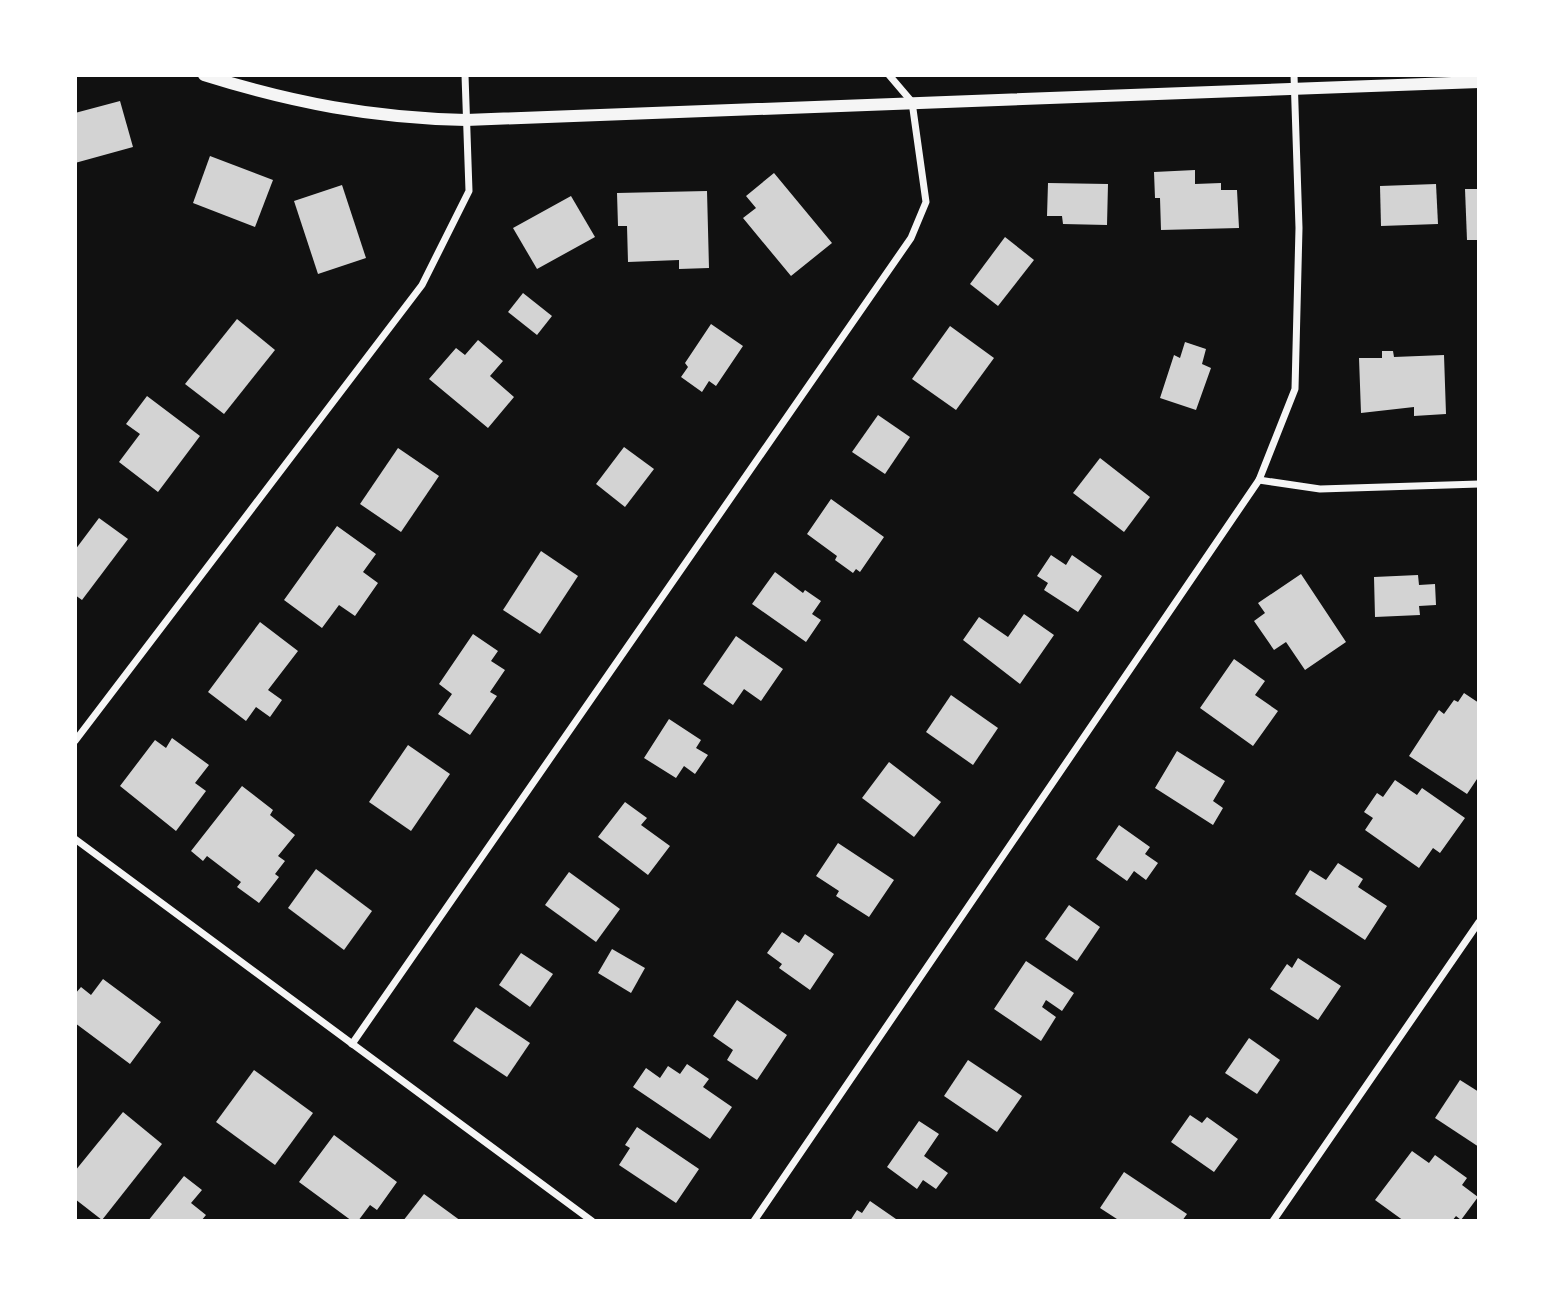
<svg xmlns="http://www.w3.org/2000/svg" width="1554" height="1296" viewBox="0 0 1554 1296" font-family="'Roboto Serif',serif">
<style>
.building{fill:#d3d3d3}
.lines{fill:none;stroke-linecap:round;stroke-linejoin:round}
.minor{stroke:#f5f5f5;stroke-width:7}
.tertiary{stroke:#f5f5f5;stroke-width:12}
</style>
<rect width="100%" height="100%" fill="#111"/>
<g class="building">
<path d="M120,101l13,46 -58,16v-50z"/>
<path d="M210,156l63,24 -18,47 -62,-24z"/>
<path d="M1195,170v14l26,-1v7h16l2,38 -78,2 -1,-32h-5l-1,-26z"/>
<path d="M774,173l58,70 -41,33 -48,-58 13,-10 -10,-12z"/>
<path d="M1048,183l60,1 -1,41 -44,-1 -1,-8h-15z"/>
<path d="M1436,184l2,40 -57,2 -1,-40z"/>
<path d="M342,185l24,73 -48,16 -24,-73z"/>
<path d="M1465,189h14v51h-12z"/>
<path d="M707,191l2,77 -30,1v-9l-51,2 -1,-36h-9l-1,-33z"/>
<path d="M571,196l24,41 -58,32 -24,-41z"/>
<path d="M1005,237l29,23 -36,46 -28,-22z"/>
<path d="M523,293l29,23 -15,19 -29,-23z"/>
<path d="M237,319l38,31 -51,64 -39,-30z"/>
<path d="M711,324l32,22 -27,40 -7,-5 -7,11 -21,-15 7,-10 -3,-4z"/>
<path d="M950,326l44,32 -38,52 -44,-31z"/>
<path d="M478,340l25,21 -13,15 24,21 -26,31 -59,-49 27,-31 9,7z"/>
<path d="M1185,342l21,7 -4,15 9,4 -15,42 -36,-12 14,-43 6,3z"/>
<path d="M1382,351h11l1,6 50,-2 2,59 -32,2v-9l-53,6 -2,-55h23z"/>
<path d="M147,396l53,40 -42,56 -39,-30 21,-28 -14,-10z"/>
<path d="M878,415l32,22 -25,37 -33,-22z"/>
<path d="M624,447l30,22 -29,38 -29,-23z"/>
<path d="M398,448l41,28 -38,56 -41,-28z"/>
<path d="M1100,458l50,39 -26,35 -51,-39z"/>
<path d="M831,499l53,38 -24,35 -4,-3 -3,4 -18,-13 2,-4 -30,-22z"/>
<path d="M99,518l29,21 -46,61 -7,-5v-45z"/>
<path d="M337,526l39,28 -13,18 15,11 -23,33 -16,-11 -17,23 -38,-28z"/>
<path d="M541,551l37,25 -38,58 -37,-24z"/>
<path d="M1051,555l15,10 6,-10 30,21 -24,36 -34,-22 4,-7 -11,-7z"/>
<path d="M775,572l28,21 2,-3 16,11 -9,13 9,6 -15,22 -54,-38z"/>
<path d="M1301,574l45,68 -41,28 -19,-28 -12,8 -20,-29 11,-8 -7,-10z"/>
<path d="M1418,575l1,10 16,-1 1,21 -17,1 1,9 -45,2 -1,-40z"/>
<path d="M1024,614l30,21 -34,49 -57,-44 16,-23 29,20z"/>
<path d="M260,622l38,29 -30,39 14,10 -12,17 -14,-10 -10,14 -38,-29z"/>
<path d="M473,634l25,17 -7,10 14,9 -15,22 7,4 -27,39 -32,-21 14,-20 -13,-10z"/>
<path d="M736,636l47,33 -22,32 -17,-12 -11,16 -30,-21z"/>
<path d="M1234,659l31,22 -10,14 23,16 -25,35 -53,-38z"/>
<path d="M1464,693l15,10v73l-12,18 -58,-38 30,-46 5,4 10,-14 4,2z"/>
<path d="M951,695l47,33 -25,37 -47,-33z"/>
<path d="M669,719l32,21 -5,8 12,7 -13,19 -11,-8 -8,12 -32,-20z"/>
<path d="M172,738l37,27 -14,18 11,8 -30,40 -56,-45 35,-46 11,8z"/>
<path d="M408,745l42,29 -39,57 -42,-29z"/>
<path d="M1177,751l48,30 -12,20 10,7 -10,17 -58,-37z"/>
<path d="M889,762l52,40 -27,35 -52,-39z"/>
<path d="M1395,780l22,15 5,-7 43,30 -25,35 -7,-5 -14,20 -54,-38 8,-12 -9,-6 13,-19 6,4z"/>
<path d="M242,786l31,24 -3,5 25,20 -17,21 7,5 -10,13 4,3 -20,26 -22,-16 4,-5 -34,-26 -4,5 -12,-10z"/>
<path d="M625,802l22,16 -6,7 29,21 -22,29 -50,-38z"/>
<path d="M1119,825l31,22 -5,7 13,9 -12,17 -12,-9 -7,10 -31,-22z"/>
<path d="M838,843l56,37 -25,37 -33,-21 3,-5 -23,-15z"/>
<path d="M1338,863l25,16 -5,8 29,19 -22,34 -70,-46 15,-24 16,10z"/>
<path d="M316,869l56,42 -28,39 -56,-42z"/>
<path d="M569,872l51,37 -24,33 -51,-37z"/>
<path d="M1069,905l31,22 -23,34 -32,-22z"/>
<path d="M782,932l17,11 6,-9 29,20 -24,36 -31,-22 3,-4 -15,-11z"/>
<path d="M612,949l33,19 -14,25 -33,-20z"/>
<path d="M521,953l32,21 -23,33 -31,-22z"/>
<path d="M1298,958l43,28 -23,34 -48,-31 17,-25 5,4z"/>
<path d="M1026,961l48,32 -12,18 -16,-11 -4,7 14,10 -15,24 -47,-32z"/>
<path d="M103,979l58,43 -31,42 -55,-41v-29l6,-7 10,8z"/>
<path d="M737,1000l50,35 -30,45 -30,-20 6,-10 -20,-14z"/>
<path d="M476,1007l54,36 -23,34 -54,-36z"/>
<path d="M1249,1038l31,22 -23,34 -32,-21z"/>
<path d="M968,1060l54,36 -25,36 -53,-36z"/>
<path d="M687,1064l22,15 -6,8 29,20 -22,32 -77,-52 13,-19 14,10 8,-12 12,8z"/>
<path d="M254,1070l59,43 -38,52 -59,-43z"/>
<path d="M1460,1080l19,12v55l-44,-29z"/>
<path d="M123,1112l39,32 -60,76 -27,-21v-28z"/>
<path d="M1190,1115l12,8 5,-6 31,22 -24,33 -43,-30z"/>
<path d="M919,1121l20,13 -15,22 24,17 -12,16 -13,-9 -6,9 -30,-22z"/>
<path d="M637,1127l62,42 -23,34 -57,-38 11,-17 -5,-3z"/>
<path d="M334,1135l63,47 -20,28 -7,-5 -12,16h-6l-53,-39z"/>
<path d="M1412,1151l17,12 6,-8 32,23 -5,7 16,12 -17,23 -5,-4 -4,5h-48l-29,-21z"/>
<path d="M1124,1172l63,42 -5,7h-62l-20,-13z"/>
<path d="M184,1176l18,14 -11,13 15,12 -5,6h-53z"/>
<path d="M424,1194l37,27h-58z"/>
<path d="M870,1201l26,18 -1,2h-45l7,-11 5,3z"/>
</g>
<g class="lines">
<g class="minor">
<path d="M1259,480l61,9 159,-5"/>
<path d="M75,741l347,-456 47,-94 -4,-116"/>
<path d="M75,839l517,382"/>
<path d="M352,1044l559,-806 15,-36 -14,-100 -23,-27"/>
<path d="M754,1221l505,-741 36,-91 4,-161 -5,-153"/>
<path d="M1273,1221l206,-299"/>
</g>
<path class="tertiary" d="M204,75c89,28 169,43 262,45l1013,-38"/>
</g>
<rect width="1554" height="1296" fill="none" stroke="#ffffff" stroke-width="154"/>
</svg>
